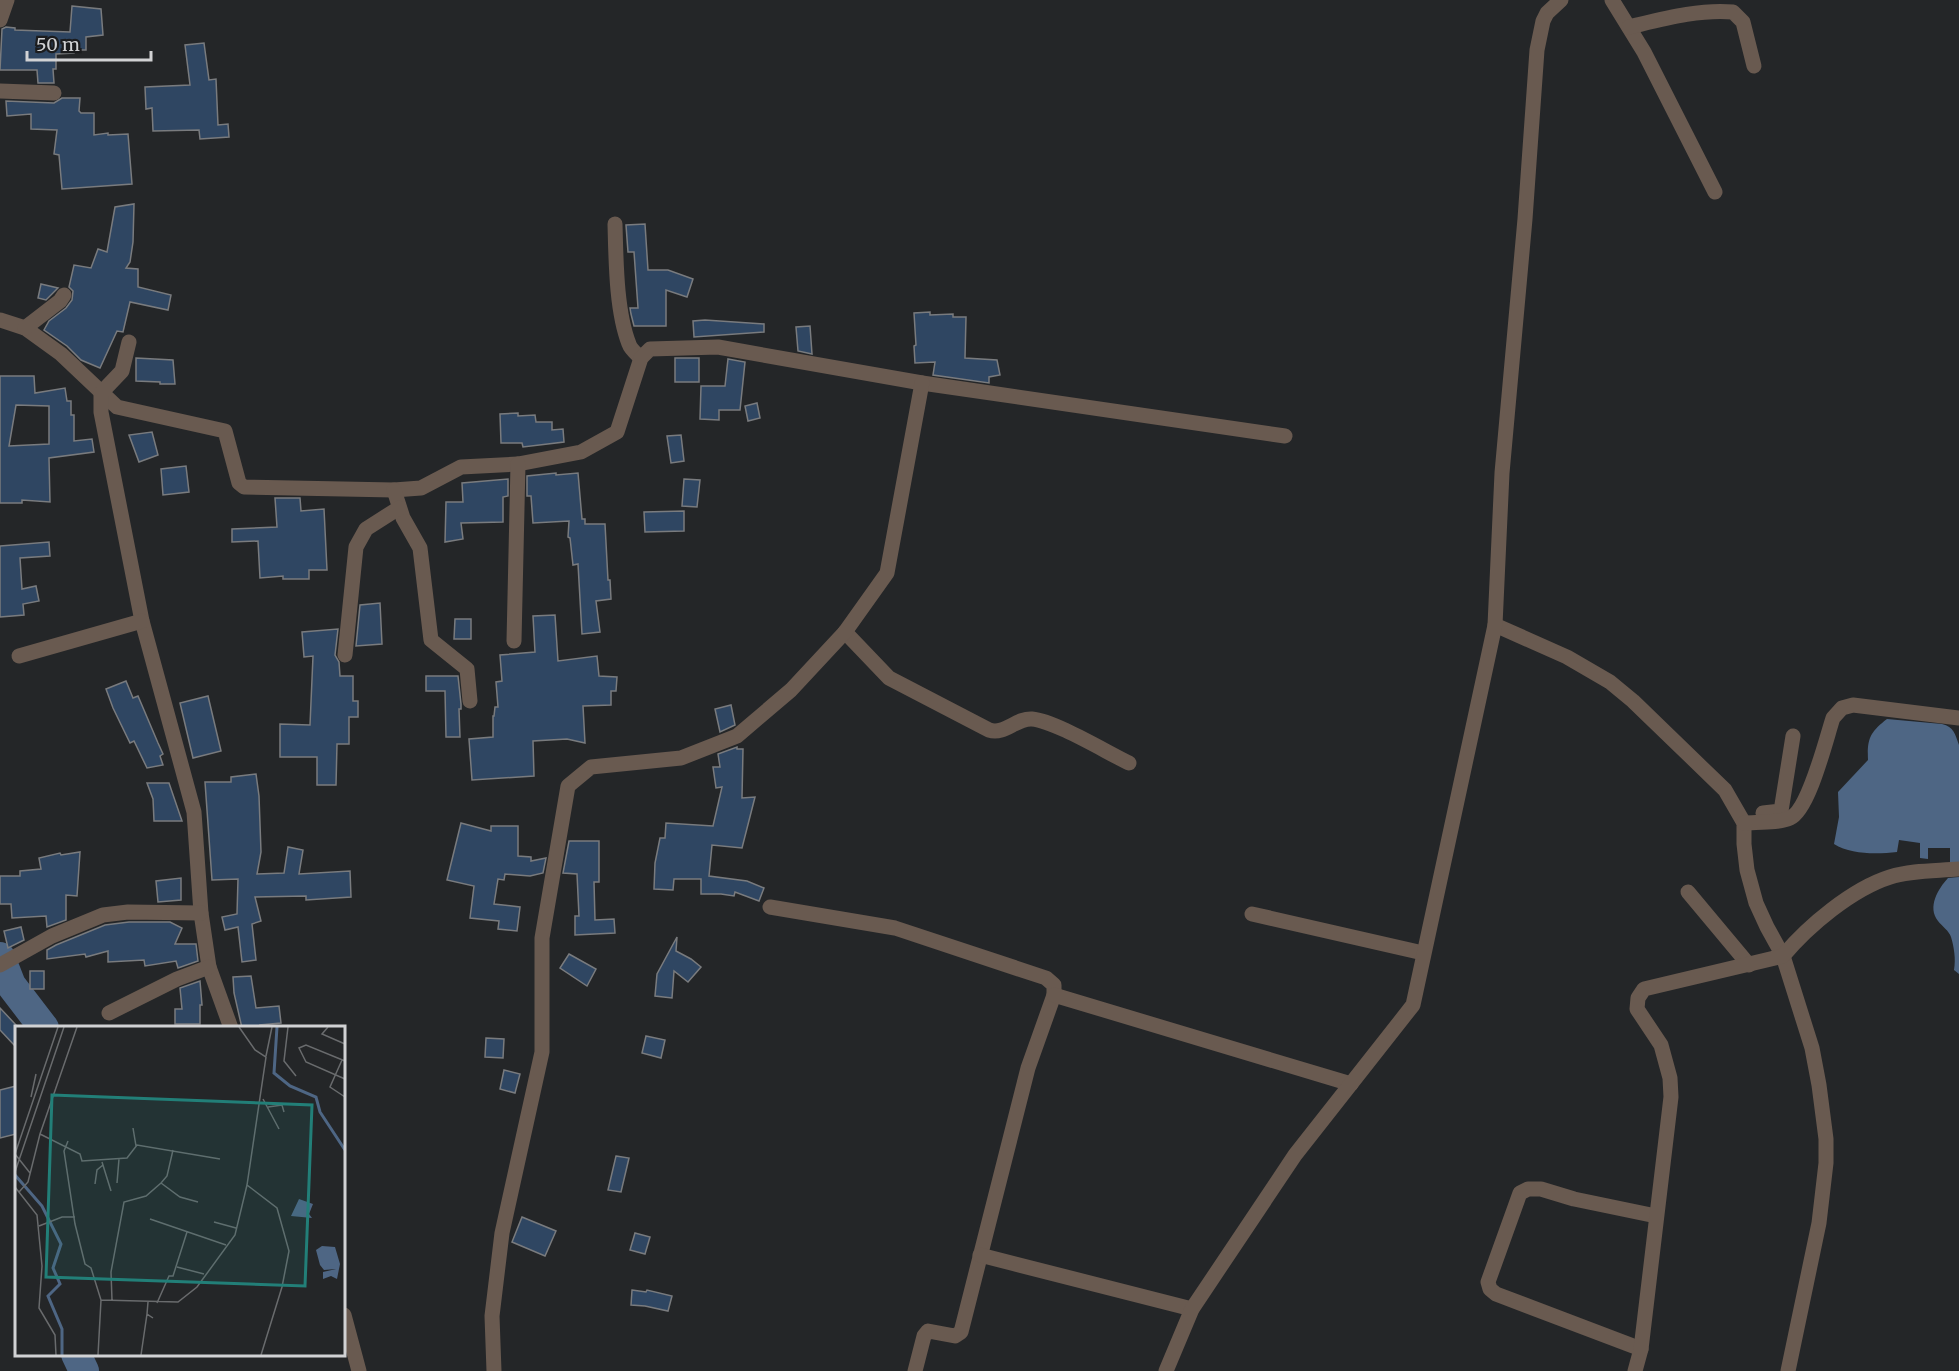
<svg xmlns="http://www.w3.org/2000/svg" width="1959" height="1371" viewBox="0 0 1959 1371" font-family="Merriweather,serif">
<style>
.water{fill:#4e6684}
.lines{fill:none;stroke-linecap:round;stroke-linejoin:round}
.river{stroke:#4e6684;stroke-width:30}
.building{fill:#2f4662;stroke:#797b7e;stroke-width:1.5;fill-rule:evenodd}
.minor{stroke:#695a50;stroke-width:15}
.inset-river{fill:none;stroke:#4e6684;stroke-width:3}
.inset-road{fill:none;stroke:#696b6d;stroke-width:1.5}
.view{fill:#227f78;fill-opacity:0.15;stroke:#227f78;stroke-width:3}
.inset-edge{fill:none;stroke:#d1d2d4;stroke-width:3}
</style>
<rect width="100%" height="100%" fill="#242628"/>
<g class="water">
<path d="M1887,719l55,5c12,3 13,10 17,21v118h-9v-15h-22v11l-8,-1v-15l-21,-3 -2,12c-19,2 -46,3 -63,-8l5,-27 -1,-25 30,-32c-1,-21 2,-28 19,-41z"/>
<path d="M1959,877v97l-5,-4c2,-11 0,-23 -3,-33 -2,-6 -9,-11 -13,-16 -11,-14 0,-32 10,-43z"/>
</g>
<g class="lines">
<g class="river">
<path d="M0,957l11,28 33,43"/>
<path d="M76,1354l8,17"/>
</g>
</g>
<g class="building">
<path d="M72,6l29,3 2,26 -17,2v13h-12v3l-18,1v15h-3l1,14h-16l-1,-13h-37l2,-41 4,-2 9,1v2l55,2z"/>
<path d="M204,43l5,37 7,-1 2,46 10,-1 1,13 -29,2 -1,-9 -46,1 -1,-23 -6,1 -1,-22 45,-2 -5,-40z"/>
<path d="M62,98h18l-1,13 2,2h13v22l14,-2v2l20,-1 4,50 -70,5 -3,-34 -5,-1 3,-24 -26,-1v-15l-24,2 -1,-15 48,2z"/>
<path d="M134,204l-1,38 -3,20 -4,6 12,1v18l33,8 -3,15 -38,-8 -7,30 -6,-1 -17,37 -19,-8 -14,-14 -23,-16 5,-9 17,-13 6,-8 1,-9 -4,-4 5,-22 17,3 7,-19 9,3 8,-45z"/>
<path d="M645,224l3,46h20l25,9 -6,18 -21,-7v36h-32l-3,-12 -1,-6h8l-4,-56h-6l-2,-27z"/>
<path d="M41,284l17,4 -12,12 -8,-2z"/>
<path d="M930,312v3l23,-1v3h13l-1,41 32,2 3,15 -11,2v6l-56,-8 2,-13 -20,1 -1,-17 2,-1 -2,-32z"/>
<path d="M705,320l59,4v8l-70,5 -1,-16z"/>
<path d="M810,326l2,28 -14,-3 -2,-24z"/>
<path d="M136,358l37,2 2,24h-15v-2l-24,-1z"/>
<rect x="675" y="358" width="24" height="24"/>
<path d="M728,359l17,3 -5,48h-21v10l-19,-1 1,-33h24z"/>
<path d="M0,376h34l1,17 30,-5 2,13h4v14h3v26l18,-2 2,13 -45,6 1,44 -28,-2v3h-22zM16,405l33,1v38l-40,2z"/>
<path d="M757,403l3,15 -12,3 -3,-15z"/>
<path d="M518,413v3l17,-1 1,7h16v8l11,-1 1,13 -41,5 -1,-4h-21l-1,-29z"/>
<path d="M152,432l6,23 -19,7 -10,-27z"/>
<path d="M681,435l3,26 -13,2 -4,-27z"/>
<path d="M186,466l3,26 -26,3 -2,-26z"/>
<path d="M556,473v2l22,-2 4,46h3v5h20l3,56h2l1,19 -15,2 4,31 -18,2 -4,-70 -5,1 -3,-27 -2,-1 1,-16 -36,2 -2,-27h-4v-20z"/>
<path d="M508,479v17l-5,1v25l-42,1 2,16 -18,3 1,-40h17l-1,-19z"/>
<path d="M684,479l16,1 -3,27 -15,-1z"/>
<path d="M275,498h25l1,13 23,-2 3,61h-18v9h-26v-3l-23,2 -2,-37 -26,1v-13l45,-2z"/>
<path d="M684,511v20l-39,1 -1,-20z"/>
<path d="M49,542l1,14 -30,2 2,31 14,-3 3,15 -16,3 1,11 -24,2v-71z"/>
<path d="M380,603l2,41 -26,2 4,-41z"/>
<path d="M555,615l3,46 39,-5 2,20 18,1 -1,14h-5v14l-28,1 2,37 -18,-4 -34,2 1,35 -62,4 -3,-41 24,-2v-21h1l1,-9h3l-2,-25 6,-1 -2,-26 35,-3 -2,-36z"/>
<path d="M455,619h16v20h-17z"/>
<path d="M338,629l-3,26 4,7 1,14h13v25h5v16h-9v27h-12l-1,41h-19v-28h-37v-33l30,1 3,-69 -9,1 -2,-25z"/>
<path d="M426,676h32l3,28v5h-2l1,28h-14l-1,-46h-19z"/>
<path d="M126,681l7,17 5,-2 20,47 5,11 -3,2 3,9 -16,3 -13,-27 -4,2 -17,-35 -7,-19z"/>
<path d="M208,696l13,55 -28,7 -13,-55z"/>
<path d="M731,705l4,20 -15,7 -5,-23z"/>
<path d="M737,747v2h6l-1,49 13,-1 -13,51 -30,-3 -3,31 38,5 17,7 -5,13 -24,-9 -1,4 -13,-2h-20v-15h-27l-1,11 -19,-1 1,-26 5,-25h5l1,-15 47,3 9,-39 -6,1 -3,-21h7l-2,-13z"/>
<path d="M256,774l3,22 2,56 -4,22 27,-1 4,-26 15,3 -4,24 51,-3 1,26 -45,3v-4l-51,1 6,24 -9,3 4,36 -14,2 -4,-35 -13,3 -3,-13 15,-3 1,-35 -26,1 -7,-98h26v-5z"/>
<path d="M147,783h22l13,38h-28l-1,-22z"/>
<path d="M461,823l30,8v-5h27v30l13,1v4l15,-3 -3,15 -13,3 -25,-2 -1,6 -6,-1 -4,25 26,3 -3,24 -19,-2 1,-8 -29,-3 4,-32 -27,-6z"/>
<path d="M569,841h30v41h-5l1,38 19,-1 1,14 -40,2v-19h4l-2,-42 -14,-1z"/>
<path d="M80,852l-3,44 -11,-1v25l-19,7 -1,-11 -34,2 -1,-14h-11v-28h20v-5l21,-2 -2,-11 21,-5 1,2z"/>
<path d="M181,878v22l-23,2 -2,-21z"/>
<path d="M129,922h41l12,6 -7,16h21l2,17 -20,7 -2,-7 -31,5 -1,-6 -36,2v-11l-22,6 -1,-3 -38,5v-9l9,-5 49,-20z"/>
<path d="M21,927l3,13 -16,8 -4,-17z"/>
<path d="M677,937l-1,14 15,8 10,8 -13,15 -14,-11 -2,27 -17,-2 2,-22z"/>
<path d="M569,954l27,15 -9,17 -27,-18z"/>
<rect x="30" y="971" width="14" height="18"/>
<path d="M251,976l5,32 23,-2 2,17 -21,2 1,3h-19l-8,-35 -1,-16z"/>
<path d="M200,981l2,24h-2v19h-25v-15h7l-2,-21z"/>
<path d="M0,1008l16,17v22l-16,-17z"/>
<path d="M646,1036l19,4 -4,18 -19,-5z"/>
<path d="M486,1038l18,1 -1,19 -18,-1z"/>
<path d="M504,1070l16,4 -5,19 -15,-4z"/>
<path d="M16,1086v48l-16,4v-48z"/>
<path d="M616,1156l13,2 -8,34 -13,-2z"/>
<path d="M522,1217l34,14 -11,25 -33,-14z"/>
<path d="M635,1233l15,4 -5,17 -15,-4z"/>
<path d="M632,1290l14,2 1,-2 25,6 -4,15 -23,-5 -14,-1z"/>
</g>
<g class="lines">
<g class="minor">
<path d="M1612,0l32,52 71,140"/>
<path d="M0,20l7,-20"/>
<path d="M1629,27c34,-8 70,-18 104,-15l10,10 11,44"/>
<path d="M0,91l54,2"/>
<path d="M615,224c1,35 1,87 14,120 2,6 8,10 12,14"/>
<path d="M0,320l25,8 36,26 56,53 108,24 14,52 5,4 150,3 27,-2 40,-21 57,-3 63,-12 36,-20 24,-74 9,-9 68,-2 204,36 363,53"/>
<path d="M25,328l35,-27 4,-6"/>
<path d="M129,342l-7,29 -21,22v19l41,209 52,191 7,101 8,54 22,61"/>
<path d="M394,490l9,28 17,30 11,92 36,29 3,32"/>
<path d="M1495,625l72,32 43,25 23,19 92,89 19,33v21l3,26 9,33 11,24 16,29 29,92 7,37 7,54v24l-7,60 -31,148"/>
<path d="M845,632l44,46 100,52c16,5 27,-12 43,-11 23,2 74,33 97,44"/>
<path d="M514,641l4,-177"/>
<path d="M345,655l11,-108 10,-18 33,-21"/>
<path d="M19,656l123,-35"/>
<path d="M1763,813l18,-2 12,-75"/>
<path d="M1744,823c13,-1 36,0 46,-5 19,-8 36,-79 43,-100l9,-10 11,-3 106,13"/>
<path d="M1688,892l61,73"/>
<path d="M770,907l125,21 151,50 8,7v10l-26,73 -67,264 -6,4 -27,-5 -4,5 -9,35"/>
<path d="M1252,914l171,39"/>
<path d="M0,965l52,-29 51,-21 25,-3 73,1"/>
<path d="M1054,995l297,89"/>
<path d="M109,1013l68,-34 32,-12"/>
<path d="M980,1255l212,54"/>
<path d="M344,1315l15,56"/>
<path d="M1641,1349l-145,-55 -6,-5 -2,-7 32,-89 8,-4h13l33,10 82,17"/>
<path d="M494,1371l-2,-55 10,-83 40,-181v-114l26,-152 23,-19 90,-9 56,-22 54,-46 54,-58 42,-59 35,-190"/>
<path d="M1166,1371l26,-62 103,-154 118,-150 82,-380 7,-152 23,-254 12,-169 6,-29 4,-8 14,-13"/>
<path d="M1635,1371l6,-22 30,-252 -1,-19 -9,-33 -24,-36 1,-11 6,-9 139,-33c25,-30 69,-67 107,-79 22,-7 46,-6 69,-8"/>
</g>
</g>
<g transform="translate(15 1026)">
<rect width="330" height="330" fill="#242628"/>
<path d="M284,173l14,5 -4,10 3,4 -21,-2zM307,220l13,1 5,17 -3,15 -6,-3 -8,3v-7l13,-3 -12,1 -4,-5 -4,-15z" fill="#4e6684"/>
<path class="inset-river" d="M262,1l-3,46 16,13 26,11 4,15 25,38M0,149l27,31 19,38 -8,24 7,16 -12,12 14,33v26"/>
<path class="inset-road" d="M273,1l-4,34 12,15M313,1l-6,7 23,10M251,30l6,-29M327,34l-12,27 15,10M330,35l-39,-16 -7,3 7,14 39,17M16,71l5,-23M248,73l16,30M253,81l14,-2 2,7M118,102l3,18M25,108l40,20 2,7 45,-3 10,-13 83,14M53,115l-4,10 11,73 10,40 6,4 10,32 -3,55M0,128l15,19M0,128l43,-127M87,136l9,29M0,146l49,-145M102,157l2,-24M146,157l19,14 18,5M80,158l2,-14 6,-5M232,159l30,23 12,43 -7,36 -21,68M0,161l22,28 5,51 -3,42 16,27 1,20M4,166l9,-10 12,-48 37,-107M135,193l76,26M199,196l22,6M24,200l23,-9h13M162,241l27,7M86,274l77,2 19,-15 38,-52 12,-50 19,-128 -11,-7 -16,-23M97,274l-1,-28 13,-70 22,-6 15,-13 6,-7 6,-26M133,276l-1,12 6,4M142,277l12,-27h4l14,-44M126,329l6,-41"/>
<path class="view" d="M37,69l260,10 -7,181 -259,-9z"/>
<rect width="330" height="330" class="inset-edge"/>
</g>
<path d="M27 51v9h124v-9" fill="none" stroke="#d1d2d4" stroke-width="3"/>
<text x="36" y="51" font-size="18" fill="#d1d2d4" stroke="#1b1c1e" stroke-width="4.5" paint-order="stroke">50 m</text>
</svg>
